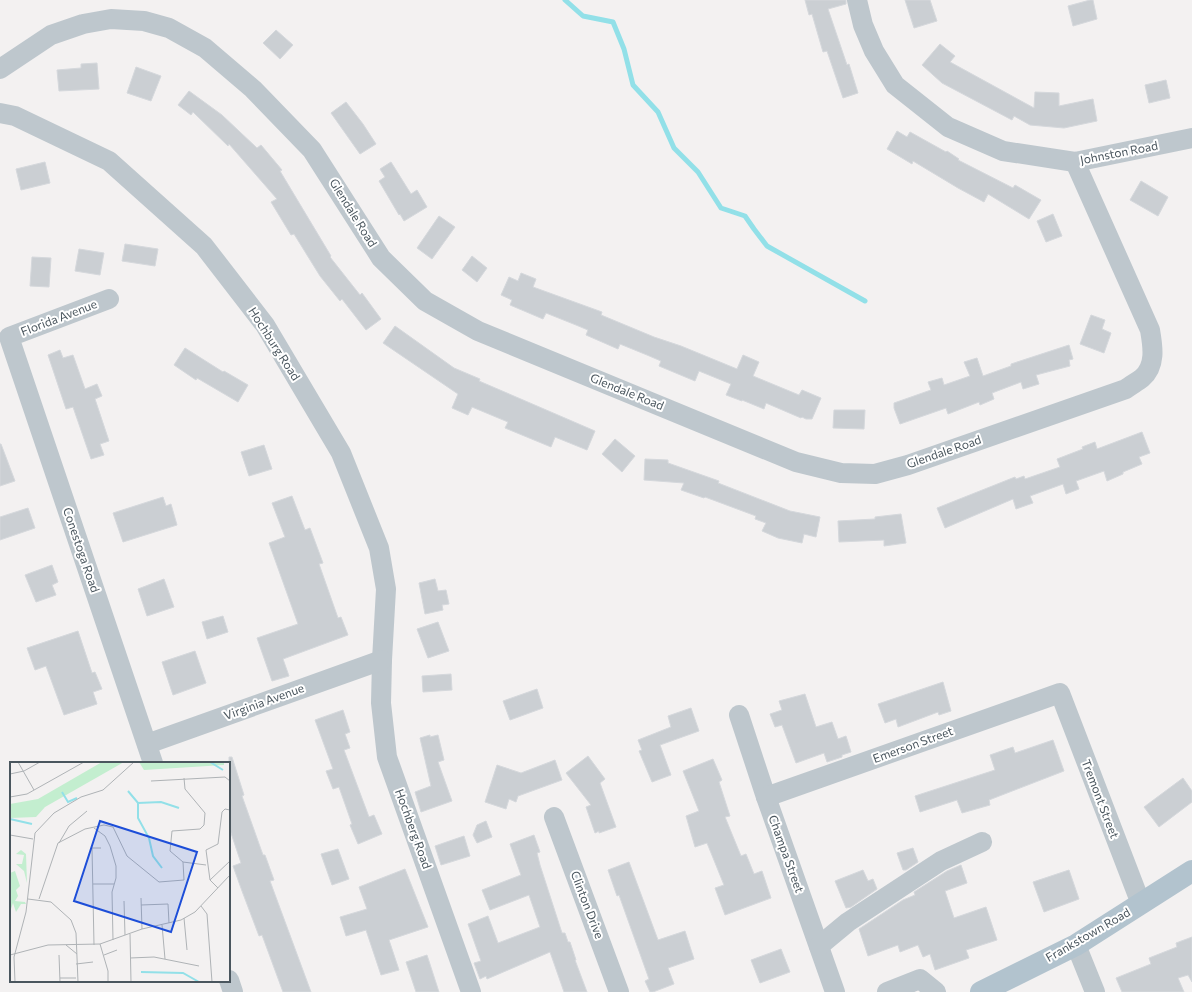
<svg xmlns="http://www.w3.org/2000/svg" width="1192" height="992" viewBox="0 0 1192 992" font-family="Commissioner,sans-serif">
<style>
.lines{fill:none;stroke-linecap:round;stroke-linejoin:round}
.stream{stroke:#92e0e8;stroke-width:5}
.building{fill:#cbcfd3;stroke:#d5d8dc}
.minor{stroke:#bec7cd;stroke-width:20}
.major{stroke:#b2c3ce;stroke-width:22}
.labels{text-anchor:middle;stroke-width:4;stroke-linejoin:round;paint-order:stroke}
.street-label{font-size:12px;fill:#4a565e;stroke:#fff}
.inset-river{fill:none;stroke:#92e0e8;stroke-width:2}
.inset-road{fill:none;stroke:#afb3b6;stroke-width:1}
.view{fill:#1d4ed8;fill-opacity:0.15;stroke:#1d4ed8;stroke-width:2}
.inset-edge{fill:none;stroke:#4a565e;stroke-width:2}
</style>
<rect width="100%" height="100%" fill="#f3f1f1"/>
<g class="lines">
<path class="stream" d="M565,0l18,16 30,6 11,27 9,36 25,27 16,36 24,24 23,36 24,8 9,13 13,17 98,55"/>
</g>
<g class="building">
<path d="M805,0h41v4l-18,5 19,56 2,-1 9,29 -15,5 -16,-47 -4,1 -11,-38 -3,1z"/>
<path d="M905,0h25l7,21 -23,7z"/>
<path d="M1090,0h3l4,19 -24,7 -5,-20z"/>
<path d="M276,30l17,15 -13,14 -17,-16z"/>
<path d="M940,44l15,12 -5,6 84,46 1,-16 24,1v13l34,-7 4,22 -33,7 -34,-3 -16,-9 -2,4 -70,-37 -20,-18z"/>
<path d="M97,63l2,26 -40,2 -2,-21 24,-2v-4z"/>
<path d="M136,67l25,9 -10,25 -24,-8z"/>
<path d="M1166,80l4,18 -21,5 -4,-18z"/>
<path d="M189,91l33,24 35,33 4,-3 21,25 -2,1 51,85 -1,1 30,38 2,-2 19,26 -15,11 -24,-31 -2,2 -20,-25 -26,-42 -3,1 -20,-33 6,-3 -48,-55 -1,2 -35,-34 -2,3 -13,-10z"/>
<path d="M346,102l17,22 13,20 -16,10 -29,-41z"/>
<path d="M897,131l10,6 3,-5 36,20 1,-1 12,8 -1,1 55,28 2,-3 26,15 -12,19 -41,-25 -4,8 -26,-14 -45,-27 -1,3 -25,-15z"/>
<path d="M45,162l5,21 -29,7 -5,-21z"/>
<path d="M391,162l20,32 6,-4 10,17 -23,14 -4,-7 -1,1 -20,-34 6,-4 -5,-8z"/>
<path d="M1141,181l27,16 -10,19 -28,-16z"/>
<path d="M1053,214l9,22 -16,6 -9,-21z"/>
<path d="M439,216l16,11 -23,32 -15,-11z"/>
<path d="M125,244l33,5 -3,17 -33,-5z"/>
<path d="M79,249l25,4 -4,22 -25,-4z"/>
<path d="M472,256l15,12 -10,14 -15,-12z"/>
<path d="M32,257l19,1 -2,29 -19,-1z"/>
<path d="M521,273l15,6 -3,8 69,25 -1,3 53,22 27,9 56,23 6,-14 16,7 -6,14 46,19 3,-5 19,8 -9,21h-6l-4,-2 -1,1 -35,-15 -2,6 -22,-9v1l-16,-6 5,-11 -32,-13 -4,10 -36,-15 2,-5 -14,-6 -27,-11 -2,5 -32,-14 2,-5 -12,-5 -30,-12 -3,6 -33,-14 2,-5 -11,-5 8,-18 9,4z"/>
<path d="M1091,315l14,5 -3,9 9,4 -7,20 -24,-9z"/>
<path d="M395,326l59,42 26,11 -1,2 116,50 -8,19 -32,-13 -4,10 -46,-19 3,-6 -36,-15 -4,8 -16,-7 6,-14 -75,-51z"/>
<path d="M1069,345l4,14 -4,1 1,6 -34,9 3,9 -16,5 -2,-7 -29,11 2,6 -14,6 -1,-3 -31,12 -2,-6 -46,16 -6,-16v-5l37,-13 -3,-8 14,-4 2,7 26,-9 -6,-14 13,-4 6,18 28,-10v-2z"/>
<path d="M185,348l38,24 1,-1 24,14 -10,17 -41,-24 -1,2 -22,-15z"/>
<path d="M60,350l3,8 10,-3 12,34 12,-5 5,12 -7,3 14,42 -9,3 4,11 -13,4 -18,-52 -7,2 -18,-54z"/>
<path d="M834,410h31l-1,19 -31,-1z"/>
<path d="M1142,432l8,21 -11,4 3,7 -19,8v2l-16,7 -3,-10 -28,10 3,8 -13,5 -3,-10 -33,12 3,7 -17,6 -3,-10 -68,29 -8,-20 78,-31 1,2 8,-3 1,3 35,-12 -3,-8 26,-10 -1,-2 13,-5 2,7z"/>
<path d="M615,439l20,17 -13,16 -20,-18z"/>
<path d="M0,444h1l14,37 -15,5z"/>
<path d="M264,445l8,24 -23,7 -8,-24z"/>
<path d="M645,459l23,1v3l51,18 -1,2 72,28 30,6 -4,20 -12,-3 -2,9 -24,-5 -16,-7 4,-8 -11,-4 1,-3 -51,-19 -1,1 -23,-8 3,-7 -40,-3z"/>
<path d="M292,496l13,34 5,-2 13,35 -4,1 19,54 3,-1 7,18 -65,24 6,17 -17,5 -15,-43 41,-14 -29,-81 16,-6 -13,-34z"/>
<path d="M163,497l3,9 5,-2 6,21 -54,17 -10,-29z"/>
<path d="M28,508l7,20 -35,12v-23z"/>
<path d="M901,514l5,29 -22,3v-6l-45,2 -1,-21 37,-2v-2z"/>
<path d="M52,565l6,17 -6,3 4,10 -20,7 -11,-27z"/>
<path d="M164,579l10,28 -27,9 -9,-27z"/>
<path d="M435,579l3,12 8,-1 3,14 -7,1 1,5 -18,4 -6,-31z"/>
<path d="M223,616l5,16 -21,7 -5,-17z"/>
<path d="M438,622l11,29 -21,7 -11,-29z"/>
<path d="M78,631l14,42 3,-1 7,17 -9,3 4,12 -33,11 -18,-49 -11,4 -8,-22z"/>
<path d="M195,651l11,32 -33,12 -11,-33z"/>
<path d="M451,674l1,16 -29,2 -1,-16z"/>
<path d="M943,682l8,29 -12,4 -1,-3 -40,15 -2,-8 -11,4 -7,-19z"/>
<path d="M537,689l6,19 -33,12 -7,-19z"/>
<path d="M805,694l11,33 16,-5 6,17 8,-3 5,16 -9,3v2l-15,5 -3,-9 -28,10 -14,-38 -7,2 -5,-13 12,-4 -3,-9z"/>
<path d="M691,708l8,23 -39,14 11,30 -19,7 -13,-31 3,-1 -4,-10 33,-13 -3,-11z"/>
<path d="M343,710l7,22 -5,2 5,14 -6,2 25,67 5,-2 8,19 -24,10 -8,-19 2,-1 -13,-37 -6,2 -7,-18 7,-2 -18,-49z"/>
<path d="M430,735v2l8,-2 6,25 -6,2 14,39 -31,11 -6,-20 16,-6 -11,-48z"/>
<path d="M1053,740l11,31 -75,29 1,5 -28,8 -5,-13 -37,12 -5,-16 80,-26 -5,-15 23,-8 2,6z"/>
<path d="M588,756l17,23 -5,4 16,44 -17,6v-2l-4,2 -9,-26 5,-2 -25,-32z"/>
<path d="M229,757h3l12,38 -2,1 21,59h2l9,25 -4,1 41,111h-28l-21,-57 -3,1 -17,-45 -9,-25 8,-3 -12,-36z"/>
<path d="M713,759l9,21 -3,2 11,34 -5,1 16,39 5,-2 8,20 8,-3 9,27 -46,17 -10,-27 9,-3 -17,-42 -12,4 -9,-31 13,-5 -16,-40z"/>
<path d="M555,760l7,20 -44,16 -2,6 -7,-3 -3,10 -21,-7 12,-37 24,8z"/>
<path d="M1183,778l9,13v11l-33,25 -15,-20z"/>
<path d="M486,821l6,16 -15,6 -4,-8 4,-10z"/>
<path d="M534,835l6,17 -3,1 3,12 22,68h3l3,9h2l6,18h-1l12,32h-23l-14,-40 -63,27 -1,-3 -6,3 -6,-16 7,-2 -13,-37 20,-8 10,27 42,-16 -11,-32 -39,15 -8,-20 39,-15 -11,-31z"/>
<path d="M464,836l6,20 -29,9 -6,-19z"/>
<path d="M913,848l5,14 -12,8h-3l-6,-17z"/>
<path d="M338,849l11,30 -17,6 -11,-31z"/>
<path d="M629,862l29,78 27,-9 9,28 -26,9 6,16 -21,8h-3l-5,-11 4,-2 -30,-84 -2,1 -9,-26z"/>
<path d="M961,865l6,18 -22,8 9,27 32,-11 11,33 -31,10 3,8 -34,12 -5,-16 -7,3 -5,-12 -18,7 -2,-7 -30,11 -9,-27 44,-29 12,-5 -1,-3 33,-21z"/>
<path d="M405,869l23,58 -39,13 10,30 -18,5 -15,-45 -20,6 -6,-19 27,-8 -8,-22z"/>
<path d="M863,870l5,11 5,-2 4,10 -26,18 -5,1 -11,-27z"/>
<path d="M1069,870l10,29 -35,13 -11,-30z"/>
<path d="M1192,937v45l-4,-7 -10,3 6,14h-62l-6,-14 35,-14 -2,-6 28,-11 -1,-4z"/>
<path d="M781,949l9,23 -30,11 -9,-23z"/>
<path d="M427,955l12,37h-23l-10,-30z"/>
</g>
<g class="lines">
<g class="minor">
<path d="M857,0l6,25 11,26 21,34 53,42 55,24 72,11 117,-24"/>
<path d="M0,69l51,-34 32,-11 28,-5 33,2 25,7 36,20 48,41 59,61 69,108 44,43 53,30 318,131 45,11 34,1 33,-9 218,-76c5,-4 11,-7 16,-11 14,-12 11,-31 8,-48l-75,-168"/>
<path d="M0,113l15,3 94,45 95,85 61,79 76,128 38,95 7,41 -4,71 -1,43 6,54 84,235"/>
<path d="M109,299l-100,38 144,426"/>
<path d="M739,715l27,82 69,195"/>
<path d="M147,744l235,-84"/>
<path d="M766,797l294,-104 81,211"/>
<path d="M554,817l65,175"/>
<path d="M1076,945l19,47"/>
<path d="M819,946l29,-24 93,-61 41,-19"/>
<path d="M229,980l4,12"/>
<path d="M887,992l33,-13 16,13"/>
</g>
<path class="major" d="M981,992l95,-47 116,-74"/>
</g>
<g class="labels">
<g class="street-label">
<text transform="translate(1119 153) rotate(-11)" y="4">Johnston Road</text>
<text transform="translate(353 213) rotate(58)" y="4">Glendale Road</text>
<text transform="translate(59 318) rotate(-21)" y="4">Florida Avenue</text>
<text transform="translate(274 344) rotate(57)" y="4">Hochburg Road</text>
<text transform="translate(627 392) rotate(22)" y="4">Glendale Road</text>
<text transform="translate(944 452) rotate(-19)" y="4">Glendale Road</text>
<text transform="translate(81 550) rotate(71)" y="4">Conestoga Road</text>
<text transform="translate(264 702) rotate(-20)" y="4">Virginia Avenue</text>
<text transform="translate(913 745) rotate(-20)" y="4">Emerson Street</text>
<text transform="translate(1100 799) rotate(69)" y="4">Tremont Street</text>
<text transform="translate(413 829) rotate(70)" y="4">Hochberg Road</text>
<text transform="translate(786 854) rotate(70)" y="4">Champa Street</text>
<text transform="translate(587 905) rotate(69)" y="4">Clinton Drive</text>
<text transform="translate(1088 935) rotate(-30)" y="4">Frankstown Road</text>
</g>
</g>
<g transform="translate(10 762)">
<rect width="220" height="220" fill="#f3f1f1"/>
<path d="M92,0h22l-79,45 -9,10 -26,1v-14l28,-5zM129,0h85v3l-80,5zM11,88l5,4 1,29 -3,-12 -8,-7h6l2,-9 -8,-1zM5,109l5,15 -4,4 2,6 -3,5 10,1 1,2h-5l-5,8 -3,-9 -3,9v-39z" fill="#c3eecf"/>
<path class="inset-river" d="M200,0l13,8M118,29l10,12 23,-1 18,6M52,30l6,10 9,-4M128,41v15l11,20 4,18 9,12M0,57l22,5M131,210l42,1 16,9"/>
<path class="inset-road" d="M8,0l16,28M0,12l14,-3 16,-9M174,16l1,11 20,24 -1,12 -4,4 -28,2 -2,20 13,11 23,3M141,19l74,-4 5,4M0,35l17,-3 57,-32M84,66l11,8 5,10 6,20v12l-4,14 1,48M0,73l23,4M49,81l10,-17 18,-15M200,118l20,-19M83,122h21M208,126l-8,-8 -4,-30 12,-6 4,-32 3,-3 5,1M131,136l1,31M18,137l23,3 20,18 5,13 2,49M29,137l19,-56 27,-14 19,-4 9,2 14,29 32,26 25,-2 -1,-18M114,139l1,34M131,143l27,-1 1,19M191,144l6,8 5,68M174,156l3,32M152,163l3,34M120,172l1,48M90,182l8,27v11M56,183l11,9M84,183l-2,-97h9M0,193l38,-10 52,-1 42,-15 39,-9 14,-8 35,-37M49,193l1,27M94,193l13,-5M120,196l24,-1 45,9M66,202l17,-2M50,216h16M5,220l-1,-25 12,-45 9,-79 19,-20 27,-16 22,-7 31,-28M129,220h36"/>
<path class="view" d="M90,59l97,31 -26,80 -97,-31z"/>
<rect width="220" height="220" class="inset-edge"/>
</g>
</svg>
